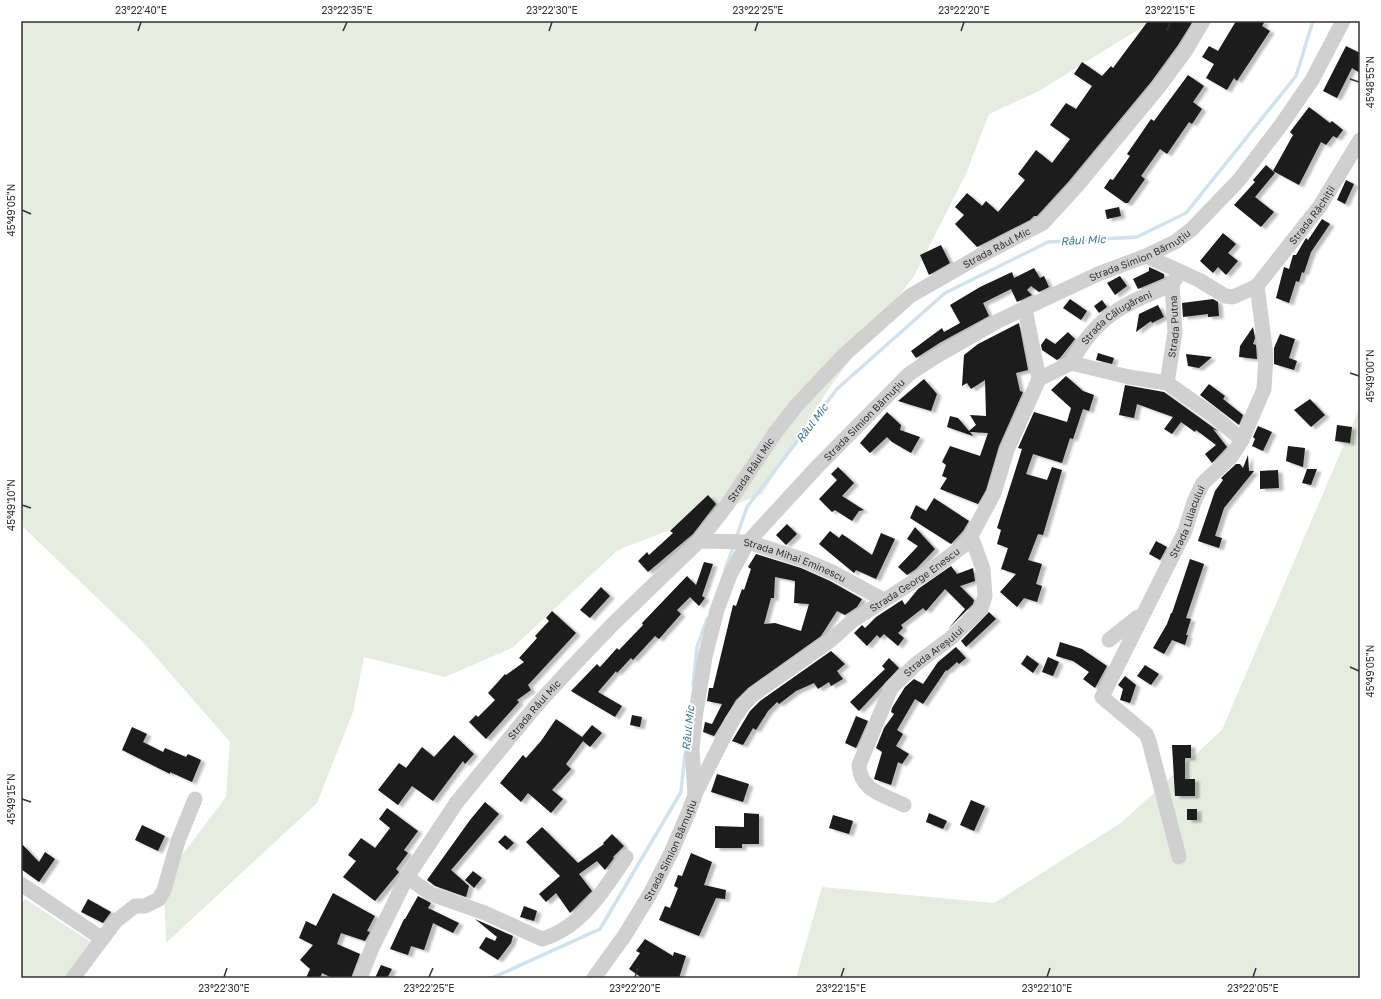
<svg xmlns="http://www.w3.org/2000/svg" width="1381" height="999" viewBox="0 0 1381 999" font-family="'Golos Text',sans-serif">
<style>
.green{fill:#e6ecdf}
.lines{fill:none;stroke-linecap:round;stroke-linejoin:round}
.stream{stroke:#cfe2ee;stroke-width:3.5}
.building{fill:#1a1a1a;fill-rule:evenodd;filter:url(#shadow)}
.minor{stroke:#d0d0d0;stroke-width:15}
.ticks{fill:none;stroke:#333;stroke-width:1.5}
.labels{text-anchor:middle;stroke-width:4;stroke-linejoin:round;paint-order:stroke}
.street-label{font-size:10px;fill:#333;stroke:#fff}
.water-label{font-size:11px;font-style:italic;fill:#3f7597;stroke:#fff}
.neatline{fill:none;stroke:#333;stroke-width:1.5}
.ticks-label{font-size:10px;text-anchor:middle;fill:#333}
</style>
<defs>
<filter id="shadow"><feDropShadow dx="4.5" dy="2.5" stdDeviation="1" flood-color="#0004"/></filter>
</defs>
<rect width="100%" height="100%" fill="#fff"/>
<g class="green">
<path d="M21,21h1131l-113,70 -50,23 -23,60 -52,102 -82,108 -70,110 -144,56 -106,98 -67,29 -81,-20 -11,55 -36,91 -151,140 -2,-64 62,-82 4,-55 -89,-102 -120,-115z"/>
<path d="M1360,407v571h-564l26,-91 172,16 127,-80 101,-93z"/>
<path d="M25,899l69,45 -25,34h-48v-73z"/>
</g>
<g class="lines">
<g class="stream">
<path d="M736,538l11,-31 90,-118 108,-96 103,-51 89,-5 49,-24 110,-137 17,-55"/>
<path d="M725,570l9,-25"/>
<path d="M693,685l4,-38 10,-28"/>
<path d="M492,978l108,-49 81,-137 4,-38"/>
</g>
</g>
<g class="building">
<path d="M1148,21h45l-15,24 -27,37 -82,99 -32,35h-3l-4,4 -53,27 -22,-23 9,-9 -9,-8 12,-14 15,13 4,-5 12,11 27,-32 -7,-6 18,-24 16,13 18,-24 -20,-14 16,-22 10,6 16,-23 -18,-12 8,-12 20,14 9,-10 2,2z"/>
<path d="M1236,21h29l-3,5 8,5 -33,50 -3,-3 -7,12 -21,-12 8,-14 -12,-7 7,-11 9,5z"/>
<path d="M1346,46l14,7v20l-8,-5 -15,30 -14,-7z"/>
<path d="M1188,75l16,11 -11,16 9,7 -10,15 -3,-2 -22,32 -7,-5 -19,27 4,3 -17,24h-3l-21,-15 6,-9 3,1 17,-24 -3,-2 24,-35 3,2z"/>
<path d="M1309,107l21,16 2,-2 11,9 -6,8 -4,-2 -7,9 -5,-3 -22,43 -26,-14 20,-36 -3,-3z"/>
<path d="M1266,165l9,8 -20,24 19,15 -13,15 -27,-22 21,-23 -2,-2z"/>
<path d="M1346,180l8,4 -9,20 -8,-4z"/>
<path d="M1119,207l2,9 -14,3 -2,-9z"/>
<path d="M1322,219l8,5 -19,28 -7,21 -2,-1 -3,10 -3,-1 -7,22 -13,-5 8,-31 5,2 4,-14h3l10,-17 2,2z"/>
<path d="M1223,233l13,11 -8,9 10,8 -12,14 -8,-8 -5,6 -13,-12z"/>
<path d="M941,245l9,18 -21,12 -9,-20z"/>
<path d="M1149,267l15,7v4l-26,11 -5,-10 16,-8z"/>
<path d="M1034,268l6,10 4,-2 5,11 -10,5 -8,-6 -4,4 5,5 -15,7 -6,-13 -28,14 6,13 -48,26 -25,16 -5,-7 31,-23 2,4 16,-9 -10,-18 30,-18 32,-15 2,6z"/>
<path d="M1120,276l7,10 -12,9 -8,-12z"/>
<path d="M1070,299l17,12 -6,9 -18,-12z"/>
<path d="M1213,299l5,3 1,14 -11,1v-3l-25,3 -1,-14z"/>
<path d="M1102,300l5,7 -8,6 -5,-7z"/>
<path d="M1158,305l6,12 -12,6 -1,-2 -15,11 3,-18z"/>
<path d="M1019,323l9,47 -12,3 4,18 3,1 -24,54 -13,44 -8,14 -38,-15 7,-11 -5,-2 4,-11 -4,-3 8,-16 30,10 8,-23 -18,-1 3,4 -26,-9 3,-11 8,2 11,13 7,-6 -6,-10 16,1 -1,-36 -14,9 -4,-6 -5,3 2,-31 14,-11z"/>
<path d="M1253,327l2,11 -2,6 3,1 1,14 -18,-2 1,-11z"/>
<path d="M1068,332l7,7 -15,19 -3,2 -15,-10 -1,-5 5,-7 9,6z"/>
<path d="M1280,334l15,5 -6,19 8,3 -3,9 -20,-6v-16z"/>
<path d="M1098,353l16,5 -2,6 -16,-4z"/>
<path d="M1186,354l26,3 -13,11 -11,-2z"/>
<path d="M1066,376l17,15 11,4 -5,16 -6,-2 -10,30 -3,-1 -8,25 -29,-9 -7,20 21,6 5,-13 10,3 -19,65 -5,-1 -10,26 14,4 -6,20 6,2 -5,16 -13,-4 -7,9 -17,-15 16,-18 -15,-5 7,-21 -11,-4 4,-14 -4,-2 25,-79 -4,-1 16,-36 33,10 4,-14 -20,-18z"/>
<path d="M924,379l13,15 -6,17 -33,-10z"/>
<path d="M1209,384l16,12 -2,3 20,16 -4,10 -39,-30z"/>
<path d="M1125,385l39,7 54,39 -5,-2 14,18 -15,16 -7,-9 11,-9 -20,-15 -1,2 -14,-10 -9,12 -8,-5 9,-12 -36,-13 -3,14 -15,-3z"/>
<path d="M1310,399l15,16 -14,12 -17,-17z"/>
<path d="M887,412l14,13 -1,5 20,7 -9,16 -19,-11 -5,-5 -17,16 -10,-10z"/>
<path d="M1337,425l15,2 -2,16 -15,-2z"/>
<path d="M1258,426l14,6 -9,19 -11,-5 3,-7 -2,-2z"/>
<path d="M1288,446l17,2 -2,19 -17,-6z"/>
<path d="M1248,455l1,16h5l-30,37 -9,28 7,2 -3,10 -21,-7 17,-50 8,-11 -2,-2 15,-14h4l3,4z"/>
<path d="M838,467l16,16 -12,13 22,14 -5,1 -7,10 -17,-11 -3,2 -13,-13 18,-19 -6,-6z"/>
<path d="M1307,469h10l-6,16 -9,-2z"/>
<path d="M1278,470l1,18 -19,1v-18z"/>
<path d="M708,495l8,9 -23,30 -45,38 -10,-11 9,-9 2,3 24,-22 -3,-2z"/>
<path d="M934,498l35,23 -6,10 -12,13 -41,-26 6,-13 10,6z"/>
<path d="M787,524l10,10 -11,11 -10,-10z"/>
<path d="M915,527l20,22 -19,20 -9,6 -9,-8 20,-21 -11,-7z"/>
<path d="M830,531l9,7 3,-4 30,21 9,-22 14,6 -19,40 -20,-9 -2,3 -35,-29z"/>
<path d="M1156,541l11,6 -7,13 -11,-6z"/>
<path d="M756,554l45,14 29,13 32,18 -5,8 -12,8 -8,-4 -16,25 -73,52 -12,12 -22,36 -11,-4 2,-10 7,2 10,-20 -15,-3 2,-13h4l20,-83 3,1 6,-17 2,1 7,-21 -3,-2zM775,577l20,4 -1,22 15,1 -8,27 -26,-8 -11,1 7,-26h3z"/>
<path d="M1190,559l14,5 -18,54 5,1 -5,16h2l-3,10 -13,-5 -8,14 -11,-6 14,-24 4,-11h1z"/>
<path d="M704,562l9,2 -11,32 3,2 -6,8 -9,-9 -13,13 4,4 -22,25 -4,-3 -22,24 -2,-2 -14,15 -1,-2 -18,21 24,14 -7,11 -44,-26 26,-27 3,3 17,-19 2,2 24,-25 -1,-2 45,-47 9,9z"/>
<path d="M951,566l6,8 16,-6 2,13 -15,5 14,14 -1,4 -25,25 17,-20 -20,-20 -19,22 -3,-3 -22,17 2,3 -5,5 6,5 -6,8 -14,-12 -4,4 -3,-3 -10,11 -13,-13 8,-8 3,3 11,-11 26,-17 3,5 13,-16z"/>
<path d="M601,587l9,9 -20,22 -10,-8z"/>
<path d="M552,611l24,22 -48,52 3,5 -14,10 2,2 -33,37 -17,-17 7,-7 2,2 17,-17 -7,-7 17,-19 1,1 18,-13 -5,-4 18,-20 -2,-2 14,-15 -3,-3z"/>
<path d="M989,612l7,7 -30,28 -5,-6z"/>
<path d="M1060,642l22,7 25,17 -12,22 -12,-9 6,-7 -16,-11 -17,-5z"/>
<path d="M956,647l10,11 -7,6 -2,-2 -10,9 -1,-1 -23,34 -8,-5 -18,31 6,4 -7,12 13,8 -7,10 -4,-2 -7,23 -17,-6 8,-27 -6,-4 8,-20 10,-14 -3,-2 1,-4 13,-21 9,-8 9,5 15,-22z"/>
<path d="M831,651l14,13 -8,7 6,8 -12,7 -2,-4 -11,7 -4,-6 -18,8 -17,13 -2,-2 -9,9 -12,19 -3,-2 -10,17 -11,-4 18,-30 10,-10z"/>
<path d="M1027,655l12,9 -6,9 -12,-9z"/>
<path d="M1048,657l11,5 -6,14 -11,-4z"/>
<path d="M889,658l10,10 -40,43 -9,-9 35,-33 -3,-3z"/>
<path d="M1145,665l14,9 -8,11 -14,-9z"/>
<path d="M1125,676l11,9 -6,18 -10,-3 3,-11 -5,-4z"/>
<path d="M632,715l10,2 -2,10 -10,-2z"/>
<path d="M856,716l12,5 -12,27 -11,-5z"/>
<path d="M556,719l26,18 10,-12 10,8 -12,14 -7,-6 -17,23 5,5 -19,21 11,9 -12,14 -23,-20 -7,9 -21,-19 23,-28 3,3 15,-17z"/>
<path d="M132,727l15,7 -4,8 20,10 2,-4 21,9 2,-3 13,6 -9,22 -22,-10v2l-48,-24z"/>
<path d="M454,735l20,19 -9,10 -2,-3 -30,40 -21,-15 -14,19 -20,-15 21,-27 7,5 16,-21 12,10z"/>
<path d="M1172,745h19v13h-6v21h10v17h-20z"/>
<path d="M717,774l32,10 -6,18 -32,-10z"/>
<path d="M971,800l14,6 -11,25 -14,-6z"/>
<path d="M485,802l14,12 -48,56 18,16 -3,11 -31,-11 -8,-6 43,-60z"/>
<path d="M387,808l31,23 -14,19 4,3 -12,16 3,3 -24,29 -32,-24 13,-16 -8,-6 13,-17 14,10 15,-20 -11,-9z"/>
<rect x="1187" y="809" width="10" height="11"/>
<path d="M744,813l15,1v30h-17v4h-27v-22l29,1z"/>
<path d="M929,813l18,8 -4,8 -17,-7z"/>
<path d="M833,815l20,6 -4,13 -20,-6z"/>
<path d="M142,825l23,11 -7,15 -23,-11z"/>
<path d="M542,827l36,36 26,-19 -1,-1 9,-9 12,12 -11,11 1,1 -9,12 -8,-9 -18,13 13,17 -22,22 -14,-20 -10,9 -7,-8 21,-18 -34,-34z"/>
<path d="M505,835l9,8 -7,7 -9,-8z"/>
<path d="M21,843l18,19 6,-10 10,7 -16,23 -18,-13z"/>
<path d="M691,853l21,9 -8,23 22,5 -1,9 -9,-1 -17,38 -40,-16 6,-14 5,2 8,-20 -4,-2 4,-11 4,1z"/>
<path d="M473,871l9,7 -8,10 -9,-8z"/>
<path d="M333,893l42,23 -8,15 3,1 -5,9 -24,-8 -4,11 23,10 -9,24h-19l-10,-5 -2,5h-14l4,-9 -10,-9 13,-15 -14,-7 7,-17 10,5z"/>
<path d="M418,896l13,7 -3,5 31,15 -6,10 -20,-10 -9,27 -13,-4 -3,9 -18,-6 14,-30h1z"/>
<path d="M88,899l23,13 -8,11 -22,-11z"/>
<path d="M524,906l13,5 -3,10 -14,-4z"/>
<path d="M475,919l38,17 -2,7 -13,17 -19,-12 7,-11 9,4 2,-4z"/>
<path d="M645,939l28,17 1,-4 12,4 -7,22h-37l-13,-9 11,-16 -4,-2z"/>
<path d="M381,965l11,4 -5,9h-12z"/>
</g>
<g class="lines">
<g class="minor">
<path id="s1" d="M1146,256l53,24 26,16 8,1 24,-11 63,-80 40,-66"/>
<path id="s2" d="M1071,363c25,-47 54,-60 101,-78"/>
<path d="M1039,379l32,-16 58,14 38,6 47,33 28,24"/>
<path id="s3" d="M1167,383l8,-51 -3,-47 4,-7"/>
<path id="s4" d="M699,541l49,1 56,18 30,13 50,27"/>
<path d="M1109,640l29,-23"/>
<path id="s5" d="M695,794l37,-73 11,-16 11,-11 77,-54 21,-19 78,-50 33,-25 8,-10 23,-43 13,-43 32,-71 -14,-70"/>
<path id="s6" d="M904,805c-20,-10 -44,-14 -45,-40l32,-77 25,-24 35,-26 30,-29 4,-13 -2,-27 -12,-33"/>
<path id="s7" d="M1179,857l-30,-116 -3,-7 -44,-37 83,-166 9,-29 9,-19 28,-26 11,-17 22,-51 2,-34 -9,-69"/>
<path d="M407,877l24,17 54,19 57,26c39,-11 63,-50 84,-82"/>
<path d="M21,884l80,54"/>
<path d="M73,978l42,-56 20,-16h10l14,-7 5,-9 14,-49 17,-42"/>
<path id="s8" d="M360,978l12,-30 35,-71 50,-75 78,-95 33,-36 45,-47 86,-83 28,-36 48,-72 22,-28 47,-50 66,-59 68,-39 65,-34 33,-36 82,-99 28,-38 17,-29"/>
<path id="s9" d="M594,978l31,-43 25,-41 21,-41 18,-42 6,-16 -3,-45 3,-32 10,-61 12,-47 13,-35 18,-33 69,-75 92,-93 26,-17 63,-36 100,-47 48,-18 29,-14 17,-13 47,-49 42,-55 31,-45 31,-59"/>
</g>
</g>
<path class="ticks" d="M138,31l3,-9M343,31l4,-9M549,31l3,-9M755,31l3,-9M961,31l3,-9M1167,31l3,-9M1350,79l9,3M22,210l9,4M1350,373l9,3M22,505l9,3M1350,667l9,4M22,799l9,3M224,977l3,-9M429,977l4,-9M635,977l3,-9M841,977l3,-9M1047,977l3,-9M1253,977l3,-9"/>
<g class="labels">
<g class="street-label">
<text dy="4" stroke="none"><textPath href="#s1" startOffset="213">Strada Răchiții</textPath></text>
<text dy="4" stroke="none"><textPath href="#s8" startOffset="982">Strada Râul Mic</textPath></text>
<text dy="4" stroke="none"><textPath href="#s9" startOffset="965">Strada Simion Bărnuțiu</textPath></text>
<text dy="4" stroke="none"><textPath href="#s2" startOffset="66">Strada Călugăreni</textPath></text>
<text dy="4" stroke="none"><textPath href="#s3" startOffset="57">Strada Putna</textPath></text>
<text dy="4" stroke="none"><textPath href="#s9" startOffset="641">Strada Simion Bărnuțiu</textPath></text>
<text dy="4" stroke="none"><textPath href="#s8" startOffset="646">Strada Râul Mic</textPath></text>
<text dy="4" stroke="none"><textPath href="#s7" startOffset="380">Strada Liliacului</textPath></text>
<text dy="4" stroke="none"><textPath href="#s4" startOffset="99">Strada Mihai Eminescu</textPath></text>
<text dy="4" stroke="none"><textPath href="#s5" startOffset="314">Strada George Enescu</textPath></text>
<text dy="4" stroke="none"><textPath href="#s6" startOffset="204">Strada Areșului</textPath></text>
<text dy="4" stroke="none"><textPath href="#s8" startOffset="322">Strada Râul Mic</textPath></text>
<text dy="4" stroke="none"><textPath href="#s9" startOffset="149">Strada Simion Bărnuțiu</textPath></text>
</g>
<g class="water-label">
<text transform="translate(1083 240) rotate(-3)" y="4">Râul Mic</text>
<text transform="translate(812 423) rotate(-53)" y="4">Râul Mic</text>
<text transform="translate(688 728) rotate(-84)" y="4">Râul Mic</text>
</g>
</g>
<rect width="1381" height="999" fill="none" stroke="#ffffff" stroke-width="44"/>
<rect x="22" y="22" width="1337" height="955" class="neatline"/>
<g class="ticks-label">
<text x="141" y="14">23°22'40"E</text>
<text x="347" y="14">23°22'35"E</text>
<text x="552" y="14">23°22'30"E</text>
<text x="758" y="14">23°22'25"E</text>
<text x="964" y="14">23°22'20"E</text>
<text x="1170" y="14">23°22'15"E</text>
<text transform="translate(1370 82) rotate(-90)" y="4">45°48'55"N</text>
<text transform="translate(11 210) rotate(-90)" y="4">45°49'05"N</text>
<text transform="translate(1370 376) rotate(-90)" y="4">45°49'00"N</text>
<text transform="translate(11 505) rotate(-90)" y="4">45°49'10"N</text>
<text transform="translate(1370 671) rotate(-90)" y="4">45°49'05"N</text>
<text transform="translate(11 799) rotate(-90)" y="4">45°49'15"N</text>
<text x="224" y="992">23°22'30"E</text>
<text x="429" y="992">23°22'25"E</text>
<text x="635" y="992">23°22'20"E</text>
<text x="841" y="992">23°22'15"E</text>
<text x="1047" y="992">23°22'10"E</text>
<text x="1253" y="992">23°22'05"E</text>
</g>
</svg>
